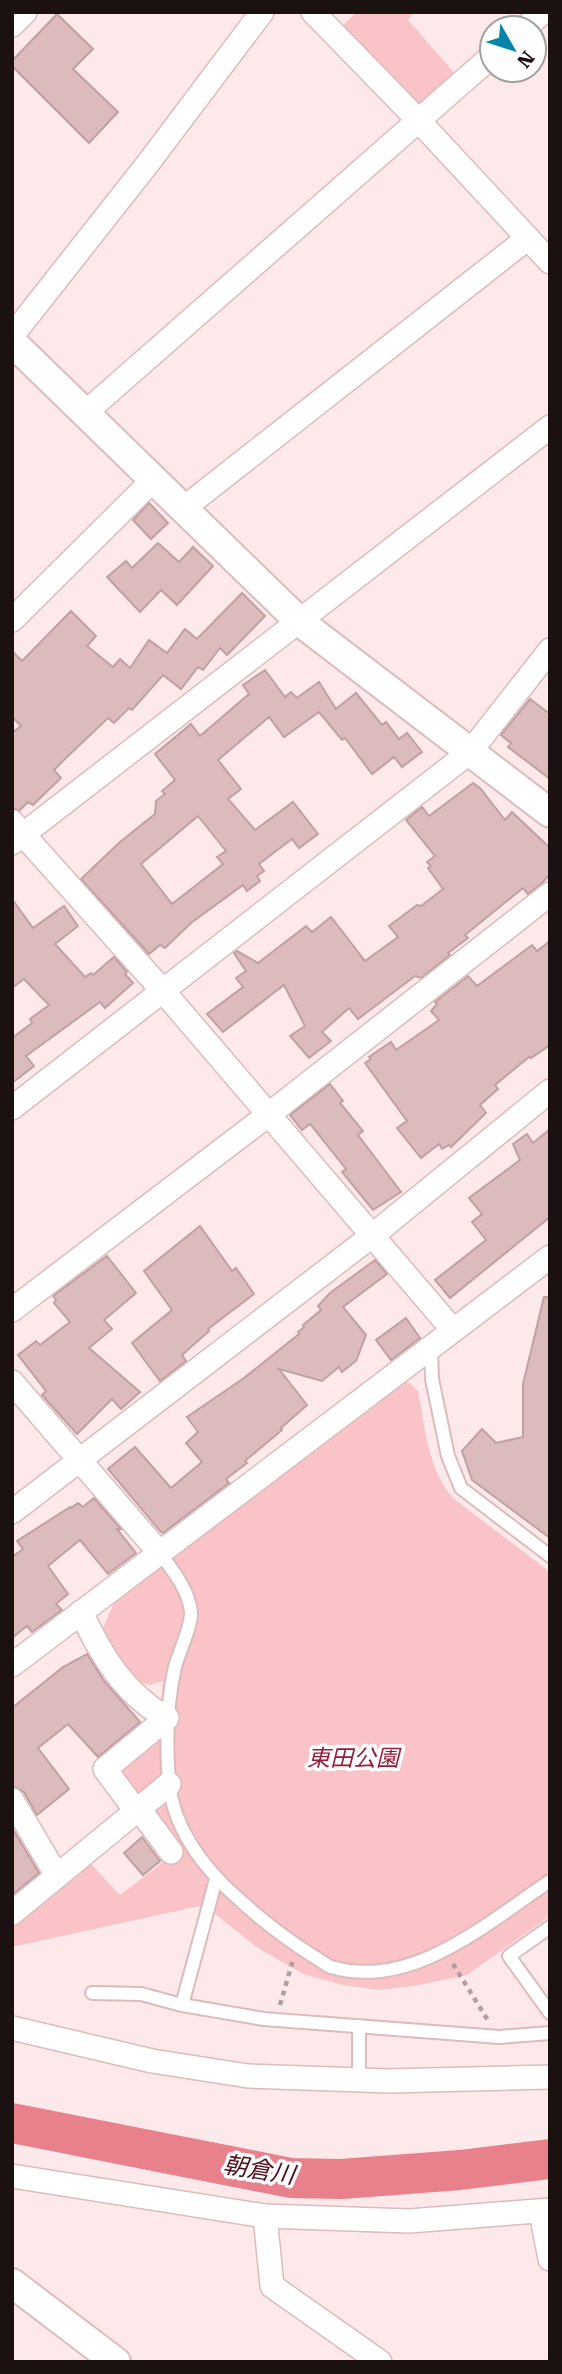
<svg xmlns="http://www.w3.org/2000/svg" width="562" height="2374" viewBox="0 0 562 2374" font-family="'Roboto Serif','Noto Sans JP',serif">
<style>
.green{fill:#fac3c7}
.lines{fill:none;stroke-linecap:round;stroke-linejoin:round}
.river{stroke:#e8818c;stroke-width:40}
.building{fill:#dcbbbd;stroke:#c0a0a2;stroke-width:2;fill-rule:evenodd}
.service-casing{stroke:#dcbbbd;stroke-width:16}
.minor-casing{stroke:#dcbbbd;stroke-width:26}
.tertiary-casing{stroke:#dcbbbd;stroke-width:32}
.path{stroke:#b19fa0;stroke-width:4.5;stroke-dasharray:5 5;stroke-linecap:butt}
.service{stroke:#fff;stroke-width:12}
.minor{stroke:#fff;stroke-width:23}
.tertiary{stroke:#fff;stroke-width:28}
.labels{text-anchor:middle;stroke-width:7;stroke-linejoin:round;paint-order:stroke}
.park-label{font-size:23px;font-style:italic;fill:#981d39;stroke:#fff}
.water-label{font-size:24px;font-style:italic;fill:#4e0e1b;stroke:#fff}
</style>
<rect width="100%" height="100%" fill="#fee9ea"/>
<g class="green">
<path d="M356,12h58l-6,8 48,55 -38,33 -75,-82z"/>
<path d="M401,1382l9,1 8,8c7,36 10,80 36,108l96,73v344l-83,59 -53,11 -34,4 -37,-5 -40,-11 -45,-26 -54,-43 -192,42 2,-25 74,-61 32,34 59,-45 -41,-54 -23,-23 44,-37 4,-55 -14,4 -17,-6 -28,-35v-18l11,-26z"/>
</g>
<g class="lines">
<path class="river" d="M12,2123l279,55 50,1 119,-9 90,-11"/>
</g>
<g class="building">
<path d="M57,14l36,35 -20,20 45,43 -29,31 -77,-77v-5z"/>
<path d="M149,503l19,20 -17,16 -18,-19z"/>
<path d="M158,543l21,19 14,-15 20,19 -36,39 -16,-15 -21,22 -33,-35 19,-16 6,7z"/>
<path d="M242,593l23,23 -38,39 -7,-7 -17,22 -5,-3 -17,22 -18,-14 -31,35 -3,-2 -15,15 -6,-5 -42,40 -12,12 7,8 -28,27 -5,-3 -9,9 -7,-3v-75l9,-7 -9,-9v-66l10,10 49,-50 25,25 -9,10 26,21 7,-8 10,9 19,-28 18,13 18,-24 12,10z"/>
<path d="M265,670l20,27 6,-5 6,6 22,-16 17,27 20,-16 26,32 4,-3 13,17 8,-6 15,19 -20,15 -8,-10 -22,17 -27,-36 -3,2 -23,-28 -35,25 -15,-20 -51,43 23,29 -13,10 27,31 38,-28 25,32 -19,14 -7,-9 -33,25 5,7 -7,5 3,5 -13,10 -4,-6 -52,38 -26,25 -5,-3 -11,9 -68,-75 39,-37 35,-28 1,-13 9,-7 -3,-3 13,-11 -20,-26 36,-30 9,12 49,-42 -6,-9zM198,816l28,35 -9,6 6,7 -51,40 -31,-40z"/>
<path d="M530,699l20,15v65l-42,-32 3,-4 -10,-8z"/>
<path d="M473,783l7,5 25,32 7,-8 38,36v26l-8,9 -14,11 -5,-6 -58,47 3,3 -20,15 2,2 -29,23 -6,-2 -57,43 -9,-11 -27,24 9,9 -22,17 -19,-22 15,-10 -21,-41 -61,47 -16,-18 36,-27 -7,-9 10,-7 -12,-18 3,-2 21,12 48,-37 6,6 19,-15 34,44 33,-24 -9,-11 28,-21 4,1 22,-17 -15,-21 3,-2 -4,-4 8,-6 -29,-36 16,-13 7,9z"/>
<path d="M12,899l21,29 31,-22 14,20 -23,18 30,33 6,-4 2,2 21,-18 13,15 -2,2 8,9 -28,25 -5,-6 -74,54 8,10 -22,17v-45l20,-15 -2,-4 19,-14 -25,-26 -12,9z"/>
<path d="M550,941v104l-19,13 -2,-1 -34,28 3,4 -18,16 6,8 -35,34 -2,-2 -7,4 -3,-5 -18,14 -24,-30 10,-7 -42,-58 6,-4 -2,-2 22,-15 5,8 43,-30 -8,-9 6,-7 -2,-2 33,-26 9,10 55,-41 5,6z"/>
<path d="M330,1084l13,17 -3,2 23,28 -5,4 43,57 -28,18 -31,-38 4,-3 -36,-45 -8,6 -12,-15z"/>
<path d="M550,1129v88l-100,81 -15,-18 51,-40 -14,-18 10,-8 -13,-16 51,-38 -7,-16 14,-10 6,9z"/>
<path d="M200,1226l32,45 4,-3 18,26 -46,35 1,2 -27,24 4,6 -26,20 -28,-38 40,-33 -28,-39z"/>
<path d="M107,1256l29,37 -32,27 8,9 -23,19 51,44 -19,17 -9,-10 -35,35 -35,-39 4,-4 -28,-36 18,-14 4,4 30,-23 -16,-19 2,-3 -3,-4z"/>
<path d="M375,1260l12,14 -44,33 23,28 -10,26 -14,11 -3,-5 -17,14 -43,-12 28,36 -26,23 1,2 -37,31 2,2 -21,16 3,4 -66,50 -2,-1 -53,-63 27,-22 36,41 31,-26 -16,-19 12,-11 -11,-15 57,-39 55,-44 -1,-2 6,-5 -1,-2 18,-15 -3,-4 12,-13z"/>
<path d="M544,1297h6v241l-78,-58 -10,-29 20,-22 14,14 27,-6v-53z"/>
<path d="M406,1318l14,20 -29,22 -15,-20z"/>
<path d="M94,1498l27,31h-4l19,24 -28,21 -28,-34 -32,26 20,28 -12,10 6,6 -30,22 -5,-6 -15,12v-81l11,-8 -6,-8 53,-34 1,1 7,-5 5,4z"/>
<path d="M87,1654l17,27 36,41 -42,35 -30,-33 -30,24 31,41 -32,26 -13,-23 -12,-6v-78l51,-41z"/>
<path d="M12,1828l27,45 -27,22z"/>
<path d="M142,1837l18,24 -17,14 -19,-22z"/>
</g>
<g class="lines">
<g class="service-casing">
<g id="service">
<path d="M431,1347l1,32 16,77 13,32 89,68"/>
<path d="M159,1552c14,19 29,36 32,60 1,13 -12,40 -16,55 -9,38 -9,77 -6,116 5,48 37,88 73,119 22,20 46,38 71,54 6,3 12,9 18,11 81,24 157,-45 219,-86"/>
<path d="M550,1927l-41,29 41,57"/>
<path d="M92,1993l49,1 41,11 82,14 235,18 51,-4"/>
<path d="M182,2005l34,-126"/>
<path d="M359,2080v-54"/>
</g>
</g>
<g class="minor-casing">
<g id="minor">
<path d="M313,12l105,108 132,142"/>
<path d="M12,25l13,-13"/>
<path d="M525,28l18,-16"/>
<path d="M12,336l137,-174 113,-150"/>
<path d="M85,413l407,-357"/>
<path d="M184,508l344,-270"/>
<path d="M12,620l141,-140"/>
<path d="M12,822l151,169 290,339"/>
<path d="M12,843l538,-416"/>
<path d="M12,1108l458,-356 80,-102"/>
<path d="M12,1310l256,-195 282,-221"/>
<path d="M12,1382l147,170"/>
<path d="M12,1512l361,-277 177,-144"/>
<path d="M81,1612c20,43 43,82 86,106l-62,51 31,42"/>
<path d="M12,1665l538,-408"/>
<path d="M12,1800l45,76"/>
<path d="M139,1809l32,43"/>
<path d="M12,1913l157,-129"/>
<path d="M12,2028l140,33 96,15 141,5 161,-4"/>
<path d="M12,2176l253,40 144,5 141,-11"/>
<path d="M541,2212l9,47"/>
<path d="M265,2216l7,70 108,76"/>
</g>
</g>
<g class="tertiary-casing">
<g id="tertiary">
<path d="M12,342l288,280 250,191"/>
<path d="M12,2283l104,79"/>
</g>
</g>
<g class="path">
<path d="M453,1964l36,58"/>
<path d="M280,2005l13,-45"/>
</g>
<use href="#service" class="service"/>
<use href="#minor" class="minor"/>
<use href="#tertiary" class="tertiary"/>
</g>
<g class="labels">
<g class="park-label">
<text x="353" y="1766">東田公園</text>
</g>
<g class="water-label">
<text transform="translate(259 2170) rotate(9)" y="8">朝倉川</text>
</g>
</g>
<rect width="562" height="2374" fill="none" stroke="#1c1111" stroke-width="28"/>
<g transform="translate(513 49) rotate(129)"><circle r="33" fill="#ffffff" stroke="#a4a0a0" stroke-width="2"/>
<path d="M0-5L12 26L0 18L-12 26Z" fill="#0386a9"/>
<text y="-10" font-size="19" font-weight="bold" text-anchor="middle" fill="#1c1111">N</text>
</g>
</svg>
